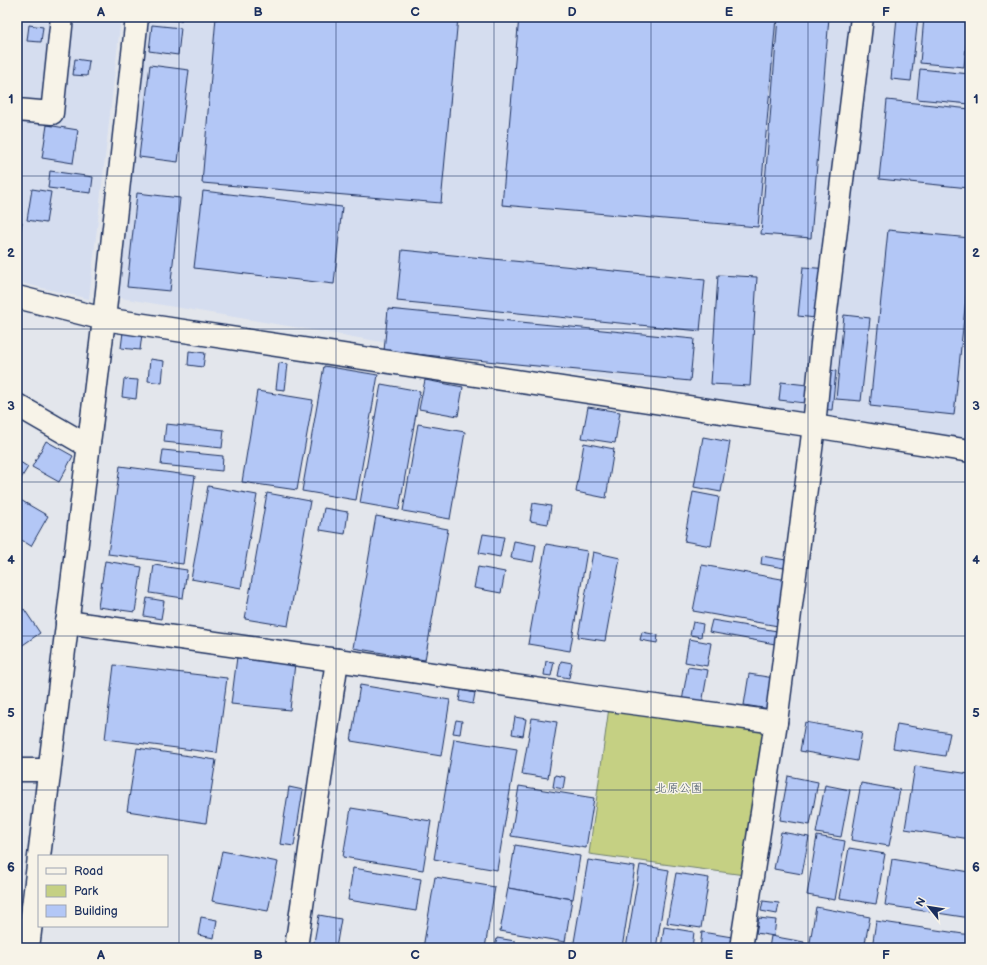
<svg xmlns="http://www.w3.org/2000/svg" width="987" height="965" viewBox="0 0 987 965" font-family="'Balsamiq Sans','Klee One',sans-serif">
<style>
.built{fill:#d5ddef}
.green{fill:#c5d083;stroke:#708070}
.building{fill:#b3c7f6;stroke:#1b2f5e}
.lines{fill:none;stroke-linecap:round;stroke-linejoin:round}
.minor-casing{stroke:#1b2f5e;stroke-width:25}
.minor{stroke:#f7f3e8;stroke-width:22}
.grid{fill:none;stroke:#1b2f5e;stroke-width:1;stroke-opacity:0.55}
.labels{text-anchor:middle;stroke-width:3;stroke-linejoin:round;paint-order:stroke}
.park-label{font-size:12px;fill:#465767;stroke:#f7f3e8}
.neatline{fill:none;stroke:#1b2f5e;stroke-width:1.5}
.grid-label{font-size:13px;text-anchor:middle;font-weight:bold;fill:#1b2f5e}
</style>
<rect width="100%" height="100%" fill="#e3e6ec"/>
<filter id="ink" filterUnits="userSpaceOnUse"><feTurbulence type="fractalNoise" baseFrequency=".025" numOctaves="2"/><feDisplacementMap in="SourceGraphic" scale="8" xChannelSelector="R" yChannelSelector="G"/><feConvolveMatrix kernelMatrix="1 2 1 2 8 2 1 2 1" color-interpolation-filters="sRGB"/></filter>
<g filter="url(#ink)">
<g class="built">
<path d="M17,17h104l-32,282 -72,-17z"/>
<path d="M148,17h822v424l-855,-144z"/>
</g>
<path class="green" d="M610,700l166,22 -24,154 -163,-22z"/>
<g class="building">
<path d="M156,17h26l-1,4 -25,-3z"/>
<path d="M216,17h242l-17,186 -239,-20z"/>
<path d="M519,17h257l-18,210 -256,-22z"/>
<path d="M778,17h51l-18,221 -50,-4z"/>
<path d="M897,17h21l-7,64 -20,-2z"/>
<path d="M924,17h45l-5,50 -44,-4z"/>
<path d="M29,25l14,2 -2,15 -14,-1z"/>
<path d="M152,25l29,3 -3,27 -29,-4z"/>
<path d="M75,59l14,2 -2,15 -14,-1z"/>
<path d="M150,65l39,5 -11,92 -39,-5z"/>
<path d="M920,69l50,5v30l-53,-5z"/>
<path d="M887,100l83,9v71l-1,8 -90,-9z"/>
<path d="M47,125l31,5 -5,33 -31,-5z"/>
<path d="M50,171l43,6 -2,16 -43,-5z"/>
<path d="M32,189l19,3 -5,31 -19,-3z"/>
<path d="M203,191l139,16 -8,77 -140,-16z"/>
<path d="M137,193l43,5 -10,93 -43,-4z"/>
<path d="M17,221l5,1 -4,23h-1z"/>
<path d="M888,230l82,8v21l-16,156 -84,-9z"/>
<path d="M402,250l303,30 -5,51 -303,-30z"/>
<path d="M803,267l26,2 -5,50 -26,-3z"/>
<path d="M718,275l39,2 -7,109 -39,-2z"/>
<path d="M388,309l306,30 -4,42 -306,-30z"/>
<path d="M844,315l26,3 -9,83 -25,-2z"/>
<path d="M123,332l19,2 -2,16 -19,-2z"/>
<path d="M189,351l16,2 -2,14 -15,-2z"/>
<path d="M150,359l14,2 -2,22 -14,-2z"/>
<path d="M279,363l9,1 -3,26 -9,-1z"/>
<path d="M324,366l54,9 -22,125 -54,-9z"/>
<path d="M822,369l14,2 -4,39 -14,-1z"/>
<path d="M124,379l14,1 -2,19 -14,-2z"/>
<path d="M425,380l38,7 -5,29 -39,-7z"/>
<path d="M781,382l35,4 -2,18 -35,-4z"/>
<path d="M381,384l39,7 -21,119 -39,-7z"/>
<path d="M257,391l56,9 -16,90 -55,-8z"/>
<path d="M588,407l32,5 -5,31 -33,-5z"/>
<path d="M166,424l58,6 -2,18 -58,-6z"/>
<path d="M418,424l47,8 -15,87 -47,-8z"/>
<path d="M703,437l27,5 -9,50 -27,-5z"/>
<path d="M46,441l27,15 -14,26 -27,-15z"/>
<path d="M584,443l30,6 -8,49 -30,-6z"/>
<path d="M163,450l60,6 -1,15 -61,-6z"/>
<path d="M17,460l11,7 -11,18z"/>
<path d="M120,466l75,10 -12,88 -75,-10z"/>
<path d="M208,486l49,9 -16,93 -50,-9z"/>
<path d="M693,492l26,5 -8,49 -27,-5z"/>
<path d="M267,493l43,8 -22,125 -43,-7z"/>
<path d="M17,498l31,18 -17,30 -14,-9z"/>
<path d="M533,503l18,3 -3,18 -18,-3z"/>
<path d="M324,508l24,4 -3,22 -25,-4z"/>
<path d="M376,516l72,13 -23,131 -72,-12z"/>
<path d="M483,534l21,3 -4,20 -21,-4z"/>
<path d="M514,541l22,4 -3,17 -22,-4z"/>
<path d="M546,544l41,7 -17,100 -42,-7z"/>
<path d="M593,552l27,6 -15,83 -27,-4z"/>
<path d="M762,556l24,4 -2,8 -23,-4z"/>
<path d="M105,561l37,6 -7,45 -37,-5z"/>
<path d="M154,565l33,5 -4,28 -33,-5z"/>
<path d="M702,565l85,15 -9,46 -85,-15z"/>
<path d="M478,567l27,5 -4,21 -27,-5z"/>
<path d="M147,598l17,3 -3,18 -17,-3z"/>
<path d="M24,609l16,24 -23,16v-35z"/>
<path d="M712,620l65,11 -2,13 -66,-12z"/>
<path d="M693,622l10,2 -2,13 -11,-2z"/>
<path d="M642,632l16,3 -1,8 -17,-3z"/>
<path d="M689,639l22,4 -4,23 -22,-4z"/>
<path d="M237,657l58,6 -5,47 -59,-6z"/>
<path d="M546,661l8,1 -3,14 -7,-1z"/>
<path d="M561,661l11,2 -3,15 -11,-2z"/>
<path d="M114,665l113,13 -10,75 -112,-14z"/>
<path d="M688,667l20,3 -6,34 -20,-3z"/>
<path d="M749,674l25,4 -5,31 -25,-4z"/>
<path d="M360,685l90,15 -9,56 -90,-15z"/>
<path d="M461,690l14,3 -2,11 -14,-3z"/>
<path d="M515,717l11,2 -3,17 -11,-2z"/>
<path d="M532,718l25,4 -9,56 -26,-4z"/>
<path d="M456,720l6,1 -2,13 -7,-1z"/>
<path d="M805,722l57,10 -5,29 -57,-10z"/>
<path d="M897,724l53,9 -5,23 -52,-8z"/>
<path d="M454,739l63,10 -20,121 -63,-11z"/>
<path d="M137,748l79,12 -10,63 -79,-12z"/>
<path d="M915,766l55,8v65l-65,-10z"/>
<path d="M555,775l10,2 -2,12 -10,-2z"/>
<path d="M788,776l30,6 -8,43 -30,-5z"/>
<path d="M861,783l39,7 -11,56 -38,-6z"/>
<path d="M825,785l25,5 -9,47 -25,-4z"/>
<path d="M519,786l75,12 -8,50 -75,-12z"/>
<path d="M289,787l14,3 -9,56 -14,-2z"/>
<path d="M351,808l80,13 -8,49 -80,-13z"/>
<path d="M781,832l28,5 -7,37 -28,-5z"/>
<path d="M817,836l28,5 -10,59 -28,-5z"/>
<path d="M515,845l65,11 -7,43 -65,-11z"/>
<path d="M849,848l36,6 -9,50 -36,-6z"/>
<path d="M222,851l56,11 -10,49 -56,-10z"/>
<path d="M892,859l78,13v46l-85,-13z"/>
<path d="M588,860l47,7 -13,81h-49z"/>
<path d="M640,865l29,5 -13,78h-30z"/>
<path d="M353,868l68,11 -5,32 -68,-11z"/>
<path d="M676,873l33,5 -8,50 -34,-5z"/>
<path d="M435,877l60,10 -10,61h-62z"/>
<path d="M508,888l64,11 -7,43 -65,-11z"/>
<path d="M763,901l16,2 -2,11 -16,-3z"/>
<path d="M816,907l54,10 -6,31h-55z"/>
<path d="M319,915l22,4 -5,29h-23z"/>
<path d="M201,917l16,3 -3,18 -16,-3z"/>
<path d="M759,918l17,2 -2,16 -18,-3z"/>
<path d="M876,921l94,14v13h-98z"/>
<path d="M664,927l30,5 -2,16h-31z"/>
<path d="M702,932l30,5 -2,11h-30z"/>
<path d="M771,936l33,6 -1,6h-34z"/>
<path d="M497,938l18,3 -1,7h-19z"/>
</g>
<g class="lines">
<g class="minor-casing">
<g id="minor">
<path d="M17,110l35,3 10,-96"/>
<path d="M17,297l87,22 710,107 156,25"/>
<path d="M17,405l71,41"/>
<path d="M67,622l270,38 273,40 166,22"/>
<path d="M17,770h32"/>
<path d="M28,948l76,-629 33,-302"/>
<path d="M296,948l41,-288"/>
<path d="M741,948l35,-226 38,-296 8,-82 40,-327"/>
</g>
</g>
<use href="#minor" class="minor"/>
</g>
</g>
<path class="grid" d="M179,17v931M336,17v931M494,17v931M651,17v931M808,17v931M17,176h953M17,329h953M17,482h953M17,636h953M17,790h953"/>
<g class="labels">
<g class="park-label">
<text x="679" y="792">北原公園</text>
</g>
</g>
<rect width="987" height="965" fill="none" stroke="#f7f3e8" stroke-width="44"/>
<rect x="38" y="855" width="130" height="72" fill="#f7f3e8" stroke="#9fa5b1"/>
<rect x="46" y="868" width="20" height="6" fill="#f7f3e8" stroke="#9fa5b1"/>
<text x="74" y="875" font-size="12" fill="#1b2f5e">Road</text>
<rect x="46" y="885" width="20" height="12" fill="#c5d083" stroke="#9fa5b1"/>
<text x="74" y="895" font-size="12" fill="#1b2f5e">Park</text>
<rect x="46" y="905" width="20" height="12" fill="#b3c7f6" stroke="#9fa5b1"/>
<text x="74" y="915" font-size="12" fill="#1b2f5e">Building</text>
<g transform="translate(929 907) rotate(300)" stroke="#f7f3e8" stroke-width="3" paint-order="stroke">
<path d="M0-3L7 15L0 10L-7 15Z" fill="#1b2f5e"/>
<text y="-6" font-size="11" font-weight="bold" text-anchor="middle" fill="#1b2f5e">N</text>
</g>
<rect x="22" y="22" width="943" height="921" class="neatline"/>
<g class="grid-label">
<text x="101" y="16">A</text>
<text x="258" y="16">B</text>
<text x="415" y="16">C</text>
<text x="572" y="16">D</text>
<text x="729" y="16">E</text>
<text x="886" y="16">F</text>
<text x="11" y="103">1</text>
<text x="976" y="103">1</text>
<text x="11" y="257">2</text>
<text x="976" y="257">2</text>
<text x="11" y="410">3</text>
<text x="976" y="410">3</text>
<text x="11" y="564">4</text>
<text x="976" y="564">4</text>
<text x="11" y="717">5</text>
<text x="976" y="717">5</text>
<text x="11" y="871">6</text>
<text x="976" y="871">6</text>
<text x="101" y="959">A</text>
<text x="258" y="959">B</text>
<text x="415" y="959">C</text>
<text x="572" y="959">D</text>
<text x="729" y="959">E</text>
<text x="886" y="959">F</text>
</g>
</svg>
